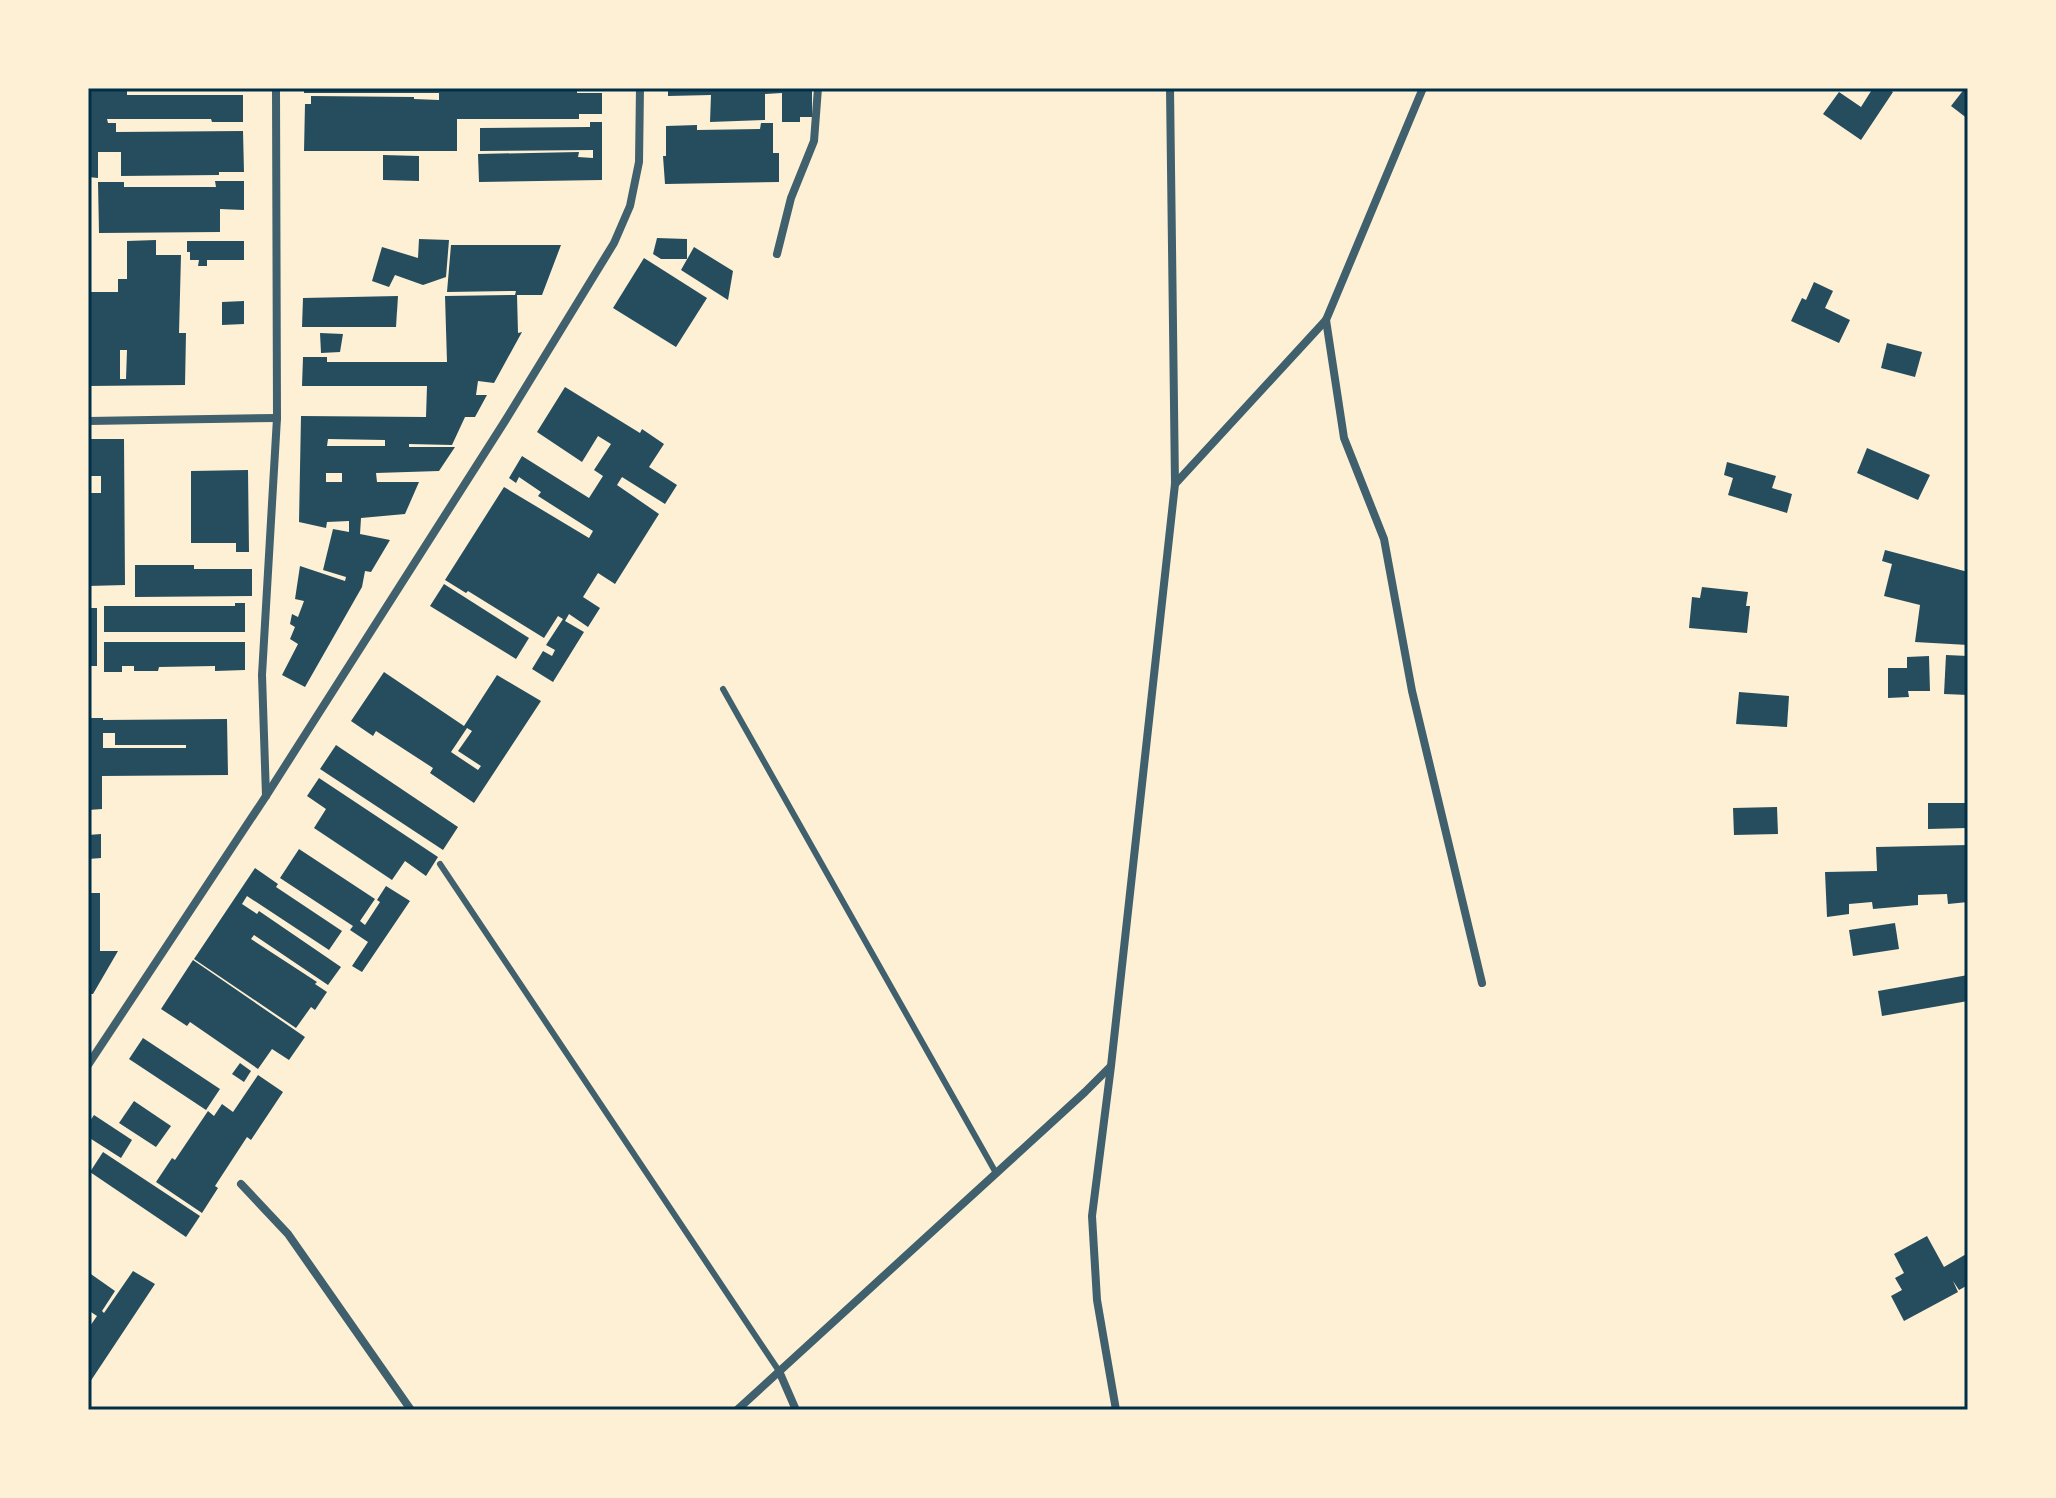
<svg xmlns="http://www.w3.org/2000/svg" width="2056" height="1498" viewBox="0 0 2056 1498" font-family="Cabin,sans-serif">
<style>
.building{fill:#264d5e;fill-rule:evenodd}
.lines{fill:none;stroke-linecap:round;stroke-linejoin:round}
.service{stroke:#3f606c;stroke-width:6}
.minor{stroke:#3f606c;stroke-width:8}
.neatline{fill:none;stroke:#003049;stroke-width:3}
</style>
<rect width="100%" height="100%" fill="#fdf0d5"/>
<g class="building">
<path d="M88,88h39v7h116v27h-31l-1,-3h-104l1,4h8v9l127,-1 1,41h-25v3l-98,1v-24h-23v26l-10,-1z"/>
<path d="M304,88h273v5h25v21h-23v5h-122v32h-153l1,-47h6v-8l103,1v2l25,1v-7h-135z"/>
<path d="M668,88h144v29h-12v5h-18v-29l-17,1v26l-55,2 1,-27 -43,1z"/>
<path d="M1873,88h14l6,4 -32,48 -38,-26 16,-22 22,15z"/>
<path d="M1965,88h3v31l-17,-13z"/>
<path d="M590,122h12v58l-123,2 -1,-28 101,-2 -1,5 15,1v-8l-113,1v-23l110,-1z"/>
<path d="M761,123h12v30h6v29l-114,2 -2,-28h3v-30l31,-1v5l63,-1z"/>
<path d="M383,155l36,1v25l-36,-1z"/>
<path d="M215,181h29v29l-24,-1v23l-121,1 -1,-51h26v5h92z"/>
<path d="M657,238l30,1v20h-26l-8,-5z"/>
<path d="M419,239l30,1 -3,37 -23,8 -28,-10 -6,12 -17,-6 10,-34 36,11z"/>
<path d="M156,240v15h25l-2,78h7l-1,52 -97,1v-94h30v-13h9v-38zM120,350h7l-1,29h-6z"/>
<path d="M187,241h57v19h-37v6h-9l1,-6h-9v-8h-3z"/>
<path d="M451,245h110l-19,50h-25l1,38 4,-1 -28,51 -16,-2 -2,14h11l-12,22h-10l-13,28 -43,-1v3h46l-16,24 -63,2 1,9h42l-14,32 -44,4 -1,16 30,6 -19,32 -6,-1 -3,16 -57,100 -23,-12 16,-31 -8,-5 5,-12 -5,-3 2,-10 6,3 6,-16 -9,-2 5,-33 45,15 1,-4 -23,-7 10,-41 16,3v-11l-22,1 -1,6 -27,-6 2,-106 125,1 1,-31h-125l1,-29h24v5h120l-2,-66 70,-1 1,-4 -69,1zM328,439l57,1v6h-58zM326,473h16v9h-16z"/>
<path d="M694,247l39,24 -5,29 -47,-30z"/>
<path d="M644,258l63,40 -31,49 -63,-39z"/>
<path d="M1814,282l19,9 -8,17 25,12 -11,23 -48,-22 11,-23 4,2z"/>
<path d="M398,296l-2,31h-94l1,-29z"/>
<path d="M244,301v23l-22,1v-23z"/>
<path d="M320,333l23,1 -3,18 -19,1z"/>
<path d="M1887,343l35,9 -7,25 -34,-9z"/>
<path d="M565,387l75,46 2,-4 22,15 -15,23 28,18 -12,19 -43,-27 -5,8 42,29 -44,70 -17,-11 -15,24 17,11 -12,19 -19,-13 -4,7 19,11 -31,50 -21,-13 11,-18 9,5 3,-6 -9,-5 17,-26 -5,-3 -14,22 -76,-47 -2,2 -21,-13 59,-93 85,51 4,-7 -55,-35 3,-4 -22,-15 -3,6 -7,-5 13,-22 67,42 14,-22 -9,-6 17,-26 -13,-8 -16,26 -45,-30z"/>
<path d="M88,439h36l1,146 -37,1v-93h13v-17h-13z"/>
<path d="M1867,448l63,27 -12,25 -61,-27z"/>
<path d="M1727,462l49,14 -4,12 20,6 -5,19 -59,-18 5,-17 -9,-3z"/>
<path d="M248,470l1,82h-13v-9h-45v-72z"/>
<path d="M1885,550l83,22v73l-53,-3 5,-37 -36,-9 8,-32 -10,-3z"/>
<path d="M135,565h59v4h58v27l-117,1z"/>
<path d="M444,584l85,54 -13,21 -86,-53z"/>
<path d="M1702,587l46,5 -2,14h4l-3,27 -58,-5 3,-31 8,1z"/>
<path d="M235,603h10v29h-141v-26h131z"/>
<rect x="88" y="608" width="9" height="58"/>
<path d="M104,642h141v28l-30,1v-5l-56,1 -1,4h-24v-5h-12v6h-18z"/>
<path d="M1946,655l22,1v39l-24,-1z"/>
<path d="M1929,656l1,35h-22l1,6 -21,1v-30h19v-11z"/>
<path d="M384,672l80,54 33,-51 44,26 -67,102 -44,-30 3,-5 -57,-37 -3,5 -22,-15zM467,728l5,3 -14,20 23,15 -3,4 -27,-18z"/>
<path d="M1739,692l50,4 -2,31 -51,-3z"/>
<path d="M88,718h15v2l124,-1 1,56 -126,1v33l-14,1zM103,733h12v12h71v3h-83z"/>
<path d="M336,745l122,82 -15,23 -123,-81z"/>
<path d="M319,778l119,79 -12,19 -21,-15 -13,19 -78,-52 12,-19 -19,-13z"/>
<path d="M1928,803h39v25l-39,1z"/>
<path d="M1777,807l1,27 -44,1 -1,-27z"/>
<path d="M101,834v24l-13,1v-24z"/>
<path d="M1968,845v57l-20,2 -1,-10 -29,1v10l-45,4 -1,-7 -23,2v10l-22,3 -2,-45 52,-1 -1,-24z"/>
<path d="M299,849l76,50 -15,22 5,4 15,-23 -3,-2 9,-14 24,15 -48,71 -10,-6 16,-24 -18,-12 3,-4 -73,-48z"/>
<path d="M255,868l23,16 -2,3 66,44 -13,19 -82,-54 -5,8 15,10 2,-3 82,56 -13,18 -74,-50 -3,4 66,43 -2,2 12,8 -12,18 -4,-3 -15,21 -102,-69z"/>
<path d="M88,893h12v58h18l-25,43h-5z"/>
<path d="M1895,923l4,26 -46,7 -4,-26z"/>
<path d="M193,960l112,77 -16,23 -17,-11 -14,20 -68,-47 -3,4 -26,-17z"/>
<path d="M1968,975v26l-86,15 -4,-25z"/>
<path d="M143,1038l77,51 -14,21 -77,-51z"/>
<path d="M240,1063l11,8 -7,11 -12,-8z"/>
<path d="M258,1075l25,17 -32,48 -4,-3 -32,49 3,2 -16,25 -46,-31 16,-24 3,2 33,-49 6,5 8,-12 11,8z"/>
<path d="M134,1101l37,25 -15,21 -37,-24z"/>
<path d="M94,1115l38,25 -11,18 -33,-21v-13z"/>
<path d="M103,1152l97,64 -14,21 -96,-65z"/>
<path d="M1927,1236l17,31 24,-14v32l-9,5 -6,-9 5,11 -54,29 -13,-25 11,-6 -7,-12 9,-5 -10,-19z"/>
<path d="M133,1271l22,13 -67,101v-56l9,-13 -9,-6v-38l27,19 -13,20 2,2z"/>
</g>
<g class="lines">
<g class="service">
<path d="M723,689l273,484"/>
<path d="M440,864l339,507"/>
</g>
<g class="minor">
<path d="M777,254l14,-56 23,-57 4,-53"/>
<path d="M1326,320l18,118 40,101 28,152 70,292"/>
<path d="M88,421l189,-3"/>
<path d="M1175,484l151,-164 97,-232"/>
<path d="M266,796l-4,-121 15,-257 -1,-330"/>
<path d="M88,1065l178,-269 239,-375 109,-178 16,-37 9,-44 1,-74"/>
<path d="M241,1184l47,50 123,176"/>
<path d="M779,1371l17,39"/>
<path d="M737,1410l348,-318 25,-25"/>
<path d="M1116,1410l-19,-110 -5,-84 19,-150 64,-582 -5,-396"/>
</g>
</g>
<rect width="2056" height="1498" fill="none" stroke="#fdf0d5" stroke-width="180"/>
<rect x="90" y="90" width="1876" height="1318" class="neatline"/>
</svg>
